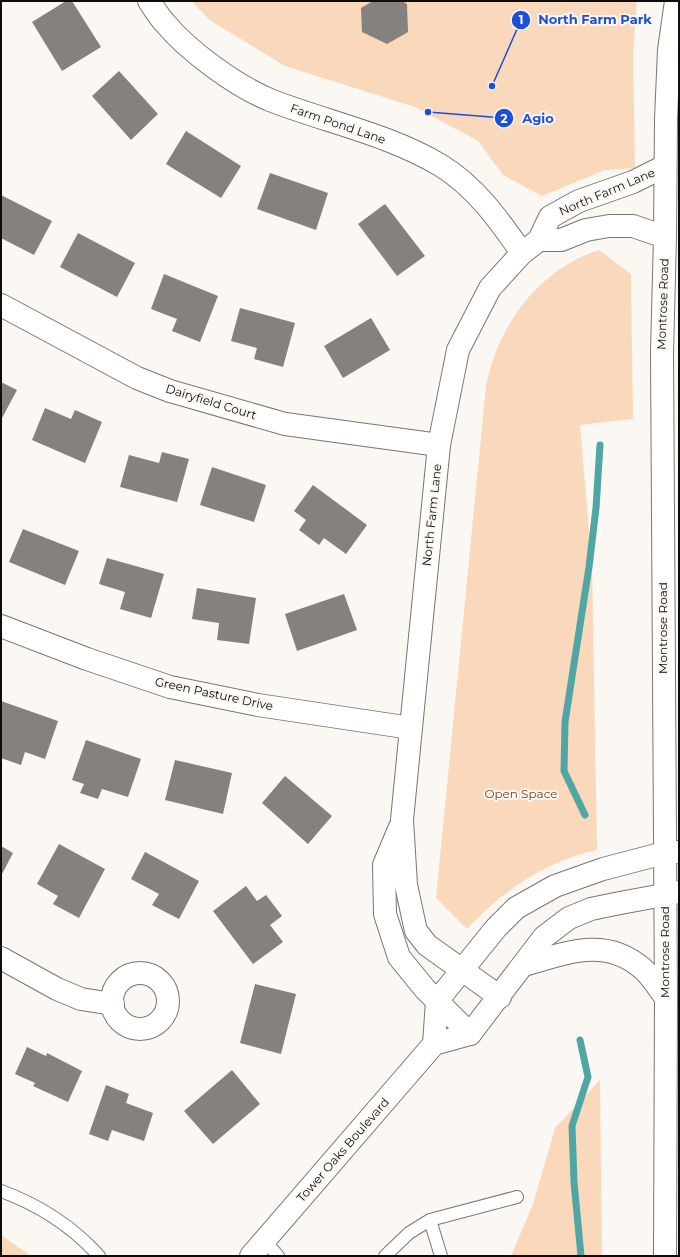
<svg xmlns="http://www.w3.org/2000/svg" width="680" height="1257" viewBox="0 0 680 1257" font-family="Montserrat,sans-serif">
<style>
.green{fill:#fad8bb}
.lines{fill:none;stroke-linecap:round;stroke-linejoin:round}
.stream{stroke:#50a6a5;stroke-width:7}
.building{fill:#85817e}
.service-casing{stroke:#797572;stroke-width:14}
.minor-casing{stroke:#797572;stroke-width:24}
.tertiary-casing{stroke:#797572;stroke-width:24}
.primary-casing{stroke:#797572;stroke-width:24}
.service{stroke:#fff;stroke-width:12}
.minor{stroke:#fff;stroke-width:22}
.tertiary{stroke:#fff;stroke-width:22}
.primary{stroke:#fff;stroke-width:22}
.labels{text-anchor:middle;stroke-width:4;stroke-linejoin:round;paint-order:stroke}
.street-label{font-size:12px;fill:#0f0d0c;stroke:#fbf7f3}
.park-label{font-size:12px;fill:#724719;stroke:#fbf7f3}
.leader{fill:none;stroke:#1d4ed8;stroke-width:1.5}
.callout-dot{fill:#1d4ed8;stroke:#fbf7f3;stroke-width:1.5}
.mark-label{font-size:12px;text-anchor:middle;font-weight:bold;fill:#fff}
.callout-label{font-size:13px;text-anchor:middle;font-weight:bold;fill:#1d4ed8;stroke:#fbf7f3;stroke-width:4;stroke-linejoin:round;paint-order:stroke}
</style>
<rect width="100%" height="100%" fill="#fbf7f3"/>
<g class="green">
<path d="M191,1h446l-4,55 2,112 -30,2 -63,26 -39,-21 -25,-34 -63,-34 -130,-41 -74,-45z"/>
<path d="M599,250l32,24 2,145 -53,6 12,140 5,285c-51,11 -95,41 -130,79l-31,-31 50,-512c12,-61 53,-117 113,-136z"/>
<path d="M600,1080l2,176h-91l22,-52 22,-76z"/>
<path d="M1,1235l30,21h-30z"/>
</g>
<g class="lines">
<g class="stream">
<path d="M585,815l-21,-44 1,-49 24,-155 7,-59 4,-63"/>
<path d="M580,1040l8,37 -16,49 2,56 7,74"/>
</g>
</g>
<g class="building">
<path d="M66,1h6l29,46 -39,24 -30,-49z"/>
<path d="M373,1h29l5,3 1,28 -21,12 -25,-12 -1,-24z"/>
<path d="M119,71l39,43 -27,26 -39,-44z"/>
<path d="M186,131l55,35 -20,32 -55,-34z"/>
<path d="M270,173l58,20 -12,37 -59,-21z"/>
<path d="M1,195l51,26 -18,34 -33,-17z"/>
<path d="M385,204l40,52 -28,20 -39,-52z"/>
<path d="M78,233l57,30 -18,34 -57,-30z"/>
<path d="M164,274l54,22 -18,46 -28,-11 5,-12 -26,-10z"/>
<path d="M240,308l55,15 -12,44 -29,-8 3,-11 -26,-7z"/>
<path d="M371,318l19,32 -47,28 -19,-32z"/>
<path d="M1,382l16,8 -16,30z"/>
<path d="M45,408l26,11 4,-9 27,12 -17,41 -53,-23z"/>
<path d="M162,452l27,7 -12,43 -57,-15 9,-32 30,8z"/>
<path d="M212,467l54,18 -12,37 -54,-17z"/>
<path d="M313,485l54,40 -21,29 -22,-16 -5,7 -20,-15 7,-10 -12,-9z"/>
<path d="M23,529l56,22 -14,34 -56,-23z"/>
<path d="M107,558l57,16 -13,44 -31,-9 5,-17 -26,-8z"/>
<path d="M197,588l59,10 -7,46 -32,-4 2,-17 -27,-4z"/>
<path d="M344,594l13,36 -60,21 -12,-37z"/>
<path d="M1,701l57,20 -13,38 -20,-7 -4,13 -20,-7z"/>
<path d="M86,740l55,19 -13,38 -26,-8 -4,10 -18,-6 4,-9 -12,-4z"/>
<path d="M175,760l57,13 -9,41 -58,-14z"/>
<path d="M285,776l47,40 -24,28 -46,-41z"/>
<path d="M59,844l46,25 -26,49 -26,-14 5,-8 -21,-12z"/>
<path d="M1,846l12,7 -12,23z"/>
<path d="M145,852l54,29 -20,38 -27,-14 7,-11 -28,-15z"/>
<path d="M246,886l11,15 9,-6 16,21 -12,9 13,17 -30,22 -40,-53z"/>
<path d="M255,984l41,10 -15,60 -41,-11z"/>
<path d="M27,1047l19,9 1,-3 35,18 -14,31 -35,-16 2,-3 -20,-9z"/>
<path d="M232,1070l28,34 -47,40 -29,-33z"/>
<path d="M106,1085l23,9 -3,9 27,10 -9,28 -32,-11 -4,11 -19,-7z"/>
</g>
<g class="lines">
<g class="service-casing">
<g id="service">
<path d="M1,1191c38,14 71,35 98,65"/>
<path d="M430,1220l87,-23"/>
<path d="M265,1241l13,15"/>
<path d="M385,1256l24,-23 21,-13 11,36"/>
</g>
</g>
<g class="minor-casing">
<g id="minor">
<path d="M149,1c5,7 10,16 16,22 23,28 71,63 105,77 56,22 118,34 170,65 35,21 59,55 82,88"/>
<path d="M539,240h22l25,-10 23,-4h24l32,11"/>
<path d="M1,305l136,73 33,13 115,33 154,21"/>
<path d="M1,626l86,33 83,28 88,18 153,23"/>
<path d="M400,827l-16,38 1,49 14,43 26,32 45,45"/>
<path d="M1,958l56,31 24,10 32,5"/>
<circle cx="140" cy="1001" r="28"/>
<path d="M500,997l-73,-52 -11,-14 -10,-46 -4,-65 9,-92 28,-283 19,-95 32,-62 32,-35 17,-13 11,-23 29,-16 54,-19 32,-16"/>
</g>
</g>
<g class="tertiary-casing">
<g id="tertiary">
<path d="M434,1044l3,-43 59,-73 20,-20 39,-22 48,-17 61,-16 15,-1"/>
<path d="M251,1256l183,-212 36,-10 74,-97 25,-19 22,-9 24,-5 64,-12"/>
</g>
</g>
<g class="primary-casing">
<g id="primary">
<path d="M524,965c43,-12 81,-29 119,4 9,8 16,20 23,29"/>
<path d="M665,1256l1,-258 -4,-646 3,-115 1,-118 3,-69 7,-49"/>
</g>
</g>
<use href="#service" class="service"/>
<use href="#minor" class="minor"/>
<use href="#tertiary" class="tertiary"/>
<use href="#primary" class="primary"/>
</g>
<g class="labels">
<g class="street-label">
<text transform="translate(338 124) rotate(19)" y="4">Farm Pond Lane</text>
<text transform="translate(607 192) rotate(-23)" y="4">North Farm Lane</text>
<text transform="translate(663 304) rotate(-88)" y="4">Montrose Road</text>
<text transform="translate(211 402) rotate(17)" y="4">Dairyfield Court</text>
<text transform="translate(432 515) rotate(-84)" y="4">North Farm Lane</text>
<text transform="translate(663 628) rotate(-90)" y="4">Montrose Road</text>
<text transform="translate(214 694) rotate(12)" y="4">Green Pasture Drive</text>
<text transform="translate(665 952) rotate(-90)" y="4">Montrose Road</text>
<text transform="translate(343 1150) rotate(-49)" y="4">Tower Oaks Boulevard</text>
</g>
<g class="park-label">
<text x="521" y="798">Open Space</text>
</g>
</g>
<path class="leader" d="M492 86L521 20M428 112L504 118"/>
<g class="callout-dot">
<circle cx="492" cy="86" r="4"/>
<circle cx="428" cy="112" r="4"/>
<circle cx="521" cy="20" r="10"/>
<circle cx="504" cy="118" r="10"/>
</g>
<g class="mark-label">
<text x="521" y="24">1</text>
<text x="504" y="123">2</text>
</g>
<g class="callout-label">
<text x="595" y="24">North Farm Park</text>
<text x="538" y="123">Agio</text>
</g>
<rect width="680" height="1257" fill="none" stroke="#0f0d0c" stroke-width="4"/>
</svg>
